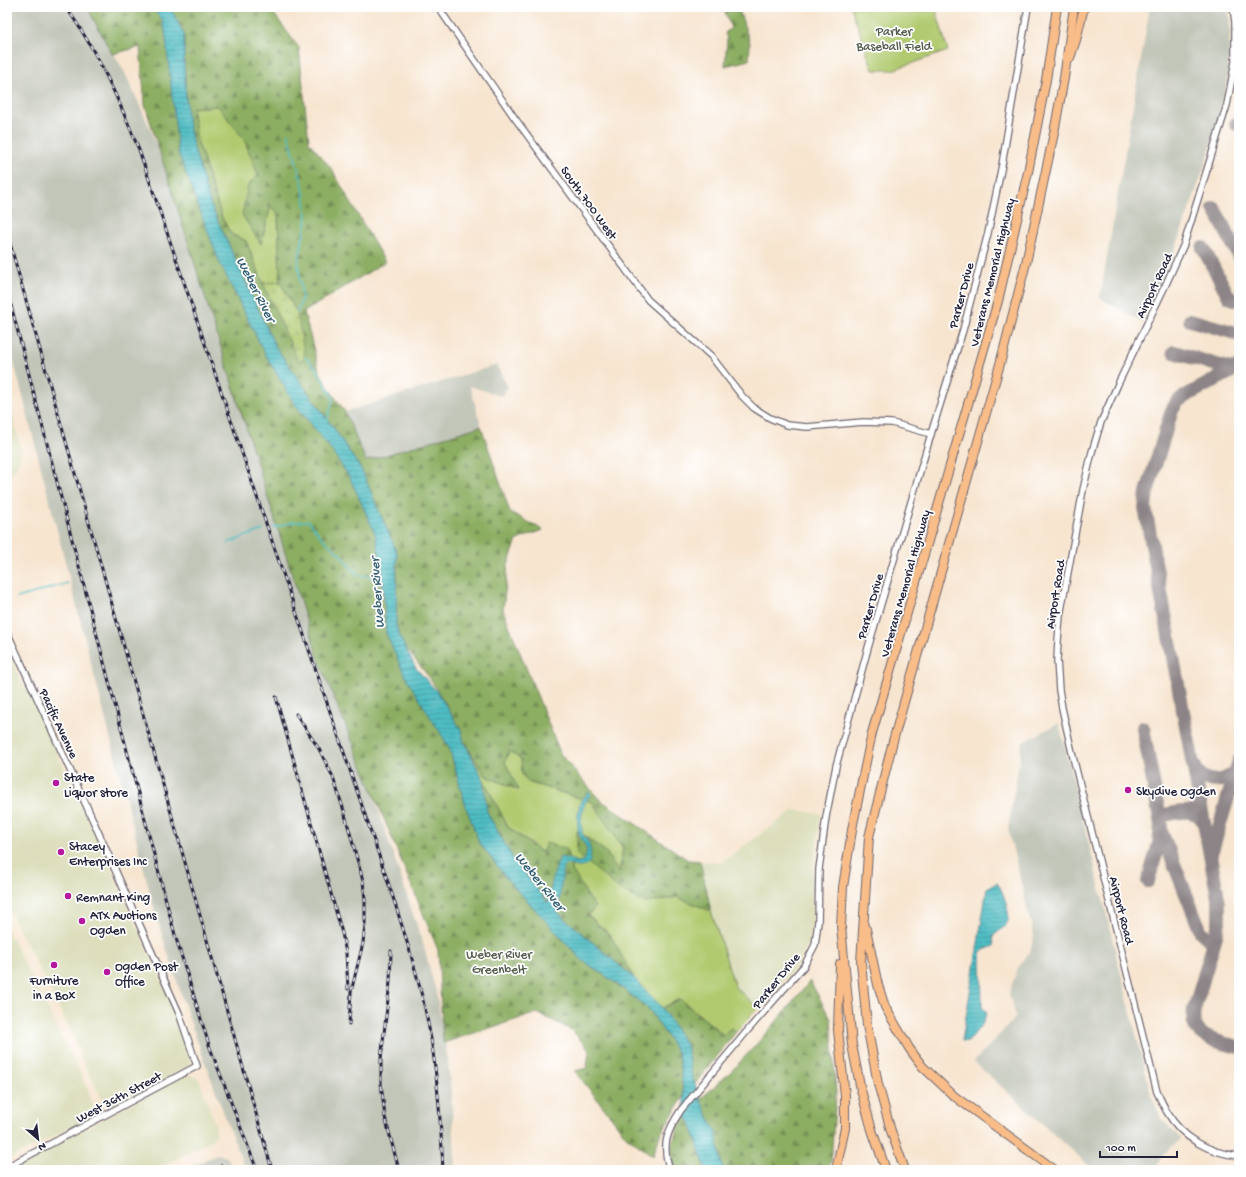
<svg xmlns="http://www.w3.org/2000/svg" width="1246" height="1177" viewBox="0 0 1246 1177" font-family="'Gochi Hand',sans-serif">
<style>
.built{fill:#dcdebc}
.industrial{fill:#c2c6b9}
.green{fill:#b1ca70;stroke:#6a7656}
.forest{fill:url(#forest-firs);stroke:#57684e;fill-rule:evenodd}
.wetland{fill:url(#wetland-marsh);stroke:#6a7656}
.water{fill:url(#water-rules);stroke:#387080}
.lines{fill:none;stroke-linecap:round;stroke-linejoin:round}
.stream{stroke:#4fbec4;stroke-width:1.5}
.taxiway{stroke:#8c8486;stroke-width:14}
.minor-casing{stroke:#6d666f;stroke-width:8}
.highway-casing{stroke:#6d666f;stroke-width:10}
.minor{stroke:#fff;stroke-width:5.5}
.highway{stroke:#f9bd89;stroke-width:8}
.rail-casing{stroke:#22223b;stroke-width:3}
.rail{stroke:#fff;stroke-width:1.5;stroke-dasharray:4.5;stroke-linecap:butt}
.poi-dot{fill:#b5179e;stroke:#fff;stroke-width:1.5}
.labels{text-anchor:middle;stroke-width:3.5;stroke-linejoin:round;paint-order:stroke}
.park-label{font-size:13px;fill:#545d4e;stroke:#fff}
.street-label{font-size:13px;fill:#22223b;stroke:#fff}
.poi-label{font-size:13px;fill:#22223b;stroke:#fff;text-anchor:start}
.water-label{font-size:14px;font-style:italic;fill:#346072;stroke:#fff}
</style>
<defs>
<pattern id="forest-firs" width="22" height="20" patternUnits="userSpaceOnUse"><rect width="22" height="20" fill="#8cae62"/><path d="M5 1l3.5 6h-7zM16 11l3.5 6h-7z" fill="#728d52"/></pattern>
<pattern id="wetland-marsh" width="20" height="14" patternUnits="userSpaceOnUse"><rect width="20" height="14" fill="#b1ca70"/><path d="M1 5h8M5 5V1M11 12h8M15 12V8" fill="none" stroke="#98ad62"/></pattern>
<pattern id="water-rules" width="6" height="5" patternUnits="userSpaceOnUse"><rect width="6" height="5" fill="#4fbec4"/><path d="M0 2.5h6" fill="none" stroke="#419aa0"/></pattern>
</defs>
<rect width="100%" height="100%" fill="#fff"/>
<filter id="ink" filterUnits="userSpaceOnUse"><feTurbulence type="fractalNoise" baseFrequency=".025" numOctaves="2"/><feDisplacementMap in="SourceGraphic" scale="8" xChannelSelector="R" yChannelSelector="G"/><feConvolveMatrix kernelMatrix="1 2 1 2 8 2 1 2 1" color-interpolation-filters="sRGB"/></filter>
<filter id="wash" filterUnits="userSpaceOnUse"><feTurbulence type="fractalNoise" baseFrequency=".012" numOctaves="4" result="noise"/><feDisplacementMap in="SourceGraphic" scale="16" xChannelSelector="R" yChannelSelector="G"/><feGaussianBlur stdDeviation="0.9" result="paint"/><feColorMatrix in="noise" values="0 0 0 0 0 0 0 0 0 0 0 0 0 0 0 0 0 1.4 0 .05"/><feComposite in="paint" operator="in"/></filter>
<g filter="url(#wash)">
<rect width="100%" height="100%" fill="#f7e5d0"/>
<g class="built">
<path d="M7,392l14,58 -3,14 -6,10 -5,4z"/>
<path d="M7,650l18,38 4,3 143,312 19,54 -1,6 -5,5 -72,38 -7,-2 -3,-3 -20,-39 -8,-23 -68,-133z"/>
<path d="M794,810l27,4 -8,59 -1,52 -3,18 -11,22 -40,43 -23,-21 -26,-77 -9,-49 22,1z"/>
<path d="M7,929l80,158 8,23 -3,7 -85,43z"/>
<path d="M189,1075l9,3 3,6 15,43v8l-4,5 -57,30h-148l177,-94z"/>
</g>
<g class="industrial">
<path d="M7,7h80l38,66 27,60 16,44 256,770 12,45 11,61 4,40 5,77h-210l-13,-32 -43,-117 -34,-105 -149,-581z"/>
<path d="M1150,7h79l1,23 -2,49 -19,74 -36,103 -31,66 -42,-24z"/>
<path d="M496,365l12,22 -7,9 -31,-10 11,40 -115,35 -21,-49z"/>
<path d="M1059,723l92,372 9,21 8,10 13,13 -20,17 -5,14h-62l-120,-108 42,-45 -7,-24 9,-25 12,-16 4,-16 -26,-107 14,-86z"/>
<path d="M218,1154l9,3 6,13h-48z"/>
</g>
<g class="green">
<path d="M851,7h84l13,44 -56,19h-19z"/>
<path d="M218,106l26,33 14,36 -10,10 13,58 10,-38 7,10 2,67 -17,1 -17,-42 -15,-7 -9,-16 -25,-78 -5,-32z"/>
<path d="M468,749l18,27 32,14 -13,-28 4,-11 13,8v15l6,8 64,20 31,46 -4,26 -13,-22 -28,-21 -1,23 69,49 31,-6 34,14 24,76 23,21 -22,24 -5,-4 -7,7 -44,-36 -18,9 -28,-30 -24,-43 -22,-20 7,-7 -23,-38 -6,-21 -23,4 -35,-26z"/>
</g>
<g class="forest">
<path d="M87,7h65l10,13 3,10 54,231 46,93 30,50 35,44 20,30 25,55 7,35 4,65 31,60 32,54 17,60 13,35 28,37 75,81 31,21 36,28 29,44 6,43 -24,39 -7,21 -27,-20 -51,-65 12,-3 2,-18 -17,-20 -35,-17 -94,30 -5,-93 -119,-289 -174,-556 -5,-58 -28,7z"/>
<path d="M170,7h99l30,41 10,94 22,26 54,94 -81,50 15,58 9,17 17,25 21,49 115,-35 29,86 33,18 -26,10 -9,25 -5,45 58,145 38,44 89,61 12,1 11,50 -34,-14 -31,6 -23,-11 -46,-38v-23l29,21 13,21 4,-25 -31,-46 -64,-20 -6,-8 -1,-15 -12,-8 -4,11 14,28 -33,-14 -22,-34 -3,-12 -32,-53 -25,-31 -8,-20 1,-73 -35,-82 -24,-37 -63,-88 -64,-140 -18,-61 -6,-30 -3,-52v-29zM218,106l26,33 14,36 -10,10 -6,30 19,29 10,-38 7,9 2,67 17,31 2,47 -36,-77 -17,-42 -15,-7 -9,-16 -25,-78 -5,-32z"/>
<path d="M723,7h15l12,36 -1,17 -24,6 2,-27 -2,-6 6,-5z"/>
<path d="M483,779l25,48 34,26 4,-10 20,6 6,21 23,38 -7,7 22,20 24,43 -78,-67 -44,-54 -25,-45z"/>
<path d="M810,981l21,38 5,75 -5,67 -2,9h-106l-23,-71c40,-32 77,-78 110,-118z"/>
<path d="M680,999l43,36 8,-7 5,4 -41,52 -3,-7 -6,-32 -24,-37z"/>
<path d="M684,1115l6,7 16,48h-31c-9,-22 0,-35 9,-55z"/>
</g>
<path class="wetland" d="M280,282l17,31 8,44 -3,3h-4l-35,-77z"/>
<g class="water">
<path d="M152,7h18l14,27v29l3,52 6,30 18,61 64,140 62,87 25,38 35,82 -1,73 8,20 12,22 22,25 23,37 3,12 19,37 4,33 25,45 36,46 5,-26 7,-20 19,5 5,-2c7,-14 -1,-14 -5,-26 -2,-9 -2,-24 2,-32 2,-4 5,-7 8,-10l2,2c-9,11 -11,22 -9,37 0,4 4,7 6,11 4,9 6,26 -9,25 -4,0 -9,-2 -12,-3l-4,4 -4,36 -3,7 78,67 28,30 24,37 6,32 3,7 5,15 16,33 7,38h-17l-16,-48 -6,-7v-19l-6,-43 -29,-44 -36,-28 -31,-21 -75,-81 -28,-37 -13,-35 -17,-60 -44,-71 -19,-43 -4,-65 -7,-35 -25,-55 -20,-30 -35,-44 -30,-50 -46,-93 -41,-109 -13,-122 -3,-10z"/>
<path d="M997,883c4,5 6,11 8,17 6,22 6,22 -12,36l1,10 -13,5 1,57 5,4 -4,11 -15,19 -6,-1 25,-153z"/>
</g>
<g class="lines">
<g class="stream">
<path d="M288,133l15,53 4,32 -9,44 4,36 -5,15"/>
<path d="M305,357l10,10 18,31 -6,23"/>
<path d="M274,528l19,-6 16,-1 12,16 18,16 18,22 26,3"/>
<path d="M228,543l35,-13"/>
<path d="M17,598l51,-15"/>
</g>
<g class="taxiway">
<path d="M1236,124h3"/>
<path d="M1214,208l25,48"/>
<path d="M1203,248l26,49 10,4"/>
<path d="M1190,320l49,14"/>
<path d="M1174,352l56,17h5"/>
<path d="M1239,367l-57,31 -5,4 -5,8 -25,82 -2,16 74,395v19l-3,14 -22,74c-6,28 25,32 45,37"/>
<path d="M1143,728l18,97 -2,19 -11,37"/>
<path d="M1194,765c8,20 32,21 43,3"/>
<path d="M1160,816c15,-3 37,-11 44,7"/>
<path d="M1161,831l40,101 10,9 1,9"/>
<path d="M1211,854l28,-93"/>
</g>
</g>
</g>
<g filter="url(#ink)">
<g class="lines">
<g class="minor-casing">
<g id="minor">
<path d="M438,7l76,110 134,183 63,56 31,40 12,12 16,10 17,7 20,2 56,-5 29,1 39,11"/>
<path d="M1233,7l2,15v40l-8,43 -43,139 -18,40 -48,100 -17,38 -9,30 -9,38 -23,126 -2,25 -1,19 2,30 3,18 11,49 84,335c3,6 6,13 10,20 15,26 42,41 72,44"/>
<path d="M7,632l80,175 92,206 18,53 -190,101"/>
<path d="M670,1170c-9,-25 -3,-39 11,-60l67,-80 56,-64 11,-21 3,-23 1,-53 7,-52 10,-51 32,-118 63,-214 32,-104 25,-97 14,-68 26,-158"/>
</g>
</g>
<g class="highway-casing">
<g id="highway">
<path d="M1070,58l6,-18 8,-33"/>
<path d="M866,929l12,56 7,22 24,41 13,18 32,30 101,74"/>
<path d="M836,1170l9,-42v-32l-7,-66 2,-66"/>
<path d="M886,1170l-14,-40 -11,-40 -9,-45 -11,-119 2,-39 10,-63 19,-91 126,-432 30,-129 18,-92 11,-73"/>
<path d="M905,1170l-14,-39 -13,-47 -11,-59 -6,-63 8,-125 24,-96 107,-377 26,-101 28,-130 10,-55 10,-71"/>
</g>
</g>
<use href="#minor" class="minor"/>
<use href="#highway" class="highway"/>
<g class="rail-casing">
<g id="rail">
<path d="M66,7c31,44 53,93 73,143l251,738c16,50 32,99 41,151 7,43 10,87 12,131"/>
<path d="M7,233l265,937"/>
<path d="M7,290l168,645 34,110 48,125"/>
<path d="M276,697l66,236 4,20 2,36"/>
<path d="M296,714l23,35 14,28 11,34 19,70 2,18v25l-2,19 -12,49 -2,32"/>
<path d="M391,951l-1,31 -9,77v24l4,34 14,53"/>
<path d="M221,1166l2,4"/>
</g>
</g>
<use href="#rail" class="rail"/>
</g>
</g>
<g class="poi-dot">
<circle cx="56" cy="783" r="4"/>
<circle cx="1128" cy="790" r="4"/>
<circle cx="61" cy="852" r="4"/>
<circle cx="68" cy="896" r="4"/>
<circle cx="82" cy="921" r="4"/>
<circle cx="54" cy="965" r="4"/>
<circle cx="107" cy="972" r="4"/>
</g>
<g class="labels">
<g class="park-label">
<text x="894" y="35">Parker<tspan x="894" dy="15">Baseball Field</tspan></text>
<text x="499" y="958">Weber River<tspan x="499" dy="15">Greenbelt</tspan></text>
</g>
<g class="street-label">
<text transform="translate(590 202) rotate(54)" y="5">South 700 West</text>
<text transform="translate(991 272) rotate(-76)" y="5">Veterans Memorial Highway</text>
<text transform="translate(1153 285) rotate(-65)" y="5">Airport Road</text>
<text transform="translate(960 295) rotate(-75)" y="5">Parker Drive</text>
<text transform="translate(904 583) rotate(-74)" y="5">Veterans Memorial Highway</text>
<text transform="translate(1054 594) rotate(-81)" y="5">Airport Road</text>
<text transform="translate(869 606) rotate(-74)" y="5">Parker Drive</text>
<text transform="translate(60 723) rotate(65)" y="5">Pacific Avenue</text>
<text transform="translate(1123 910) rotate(76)" y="5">Airport Road</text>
<text transform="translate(775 980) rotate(-51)" y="5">Parker Drive</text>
<text transform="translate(118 1096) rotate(-28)" y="5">West 36th Street</text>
</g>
<g class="poi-label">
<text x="64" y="781">State<tspan x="64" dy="15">Liquor store</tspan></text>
<text x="1136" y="795">Skydive Ogden</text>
<text x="69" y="850">Stacey<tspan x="69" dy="15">Enterprises Inc</tspan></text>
<text x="76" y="901">Remnant King</text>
<text x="90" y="919">ATX Auctions<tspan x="90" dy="15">Ogden</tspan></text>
<text x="115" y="970">Ogden Post<tspan x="115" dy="15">Office</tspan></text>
<text x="54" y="984" text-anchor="middle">Furniture<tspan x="54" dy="15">in a Box</tspan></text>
</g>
<g class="water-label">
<text transform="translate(257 289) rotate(63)" y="5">Weber River</text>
<text transform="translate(376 593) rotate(-94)" y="5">Weber River</text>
<text transform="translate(541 881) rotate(51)" y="5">Weber River</text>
</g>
</g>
<rect width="1246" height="1177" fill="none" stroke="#fff" stroke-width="24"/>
<g transform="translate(38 1139) rotate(152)" stroke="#ffffff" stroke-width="3" paint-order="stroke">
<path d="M0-3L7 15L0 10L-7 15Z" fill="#22223b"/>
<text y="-6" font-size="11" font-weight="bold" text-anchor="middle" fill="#22223b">N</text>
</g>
<path d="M1100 1151v6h77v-6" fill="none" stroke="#22223b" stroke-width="2"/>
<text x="1106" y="1151" font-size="12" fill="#22223b" stroke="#ffffff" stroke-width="3" paint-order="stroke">100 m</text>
</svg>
